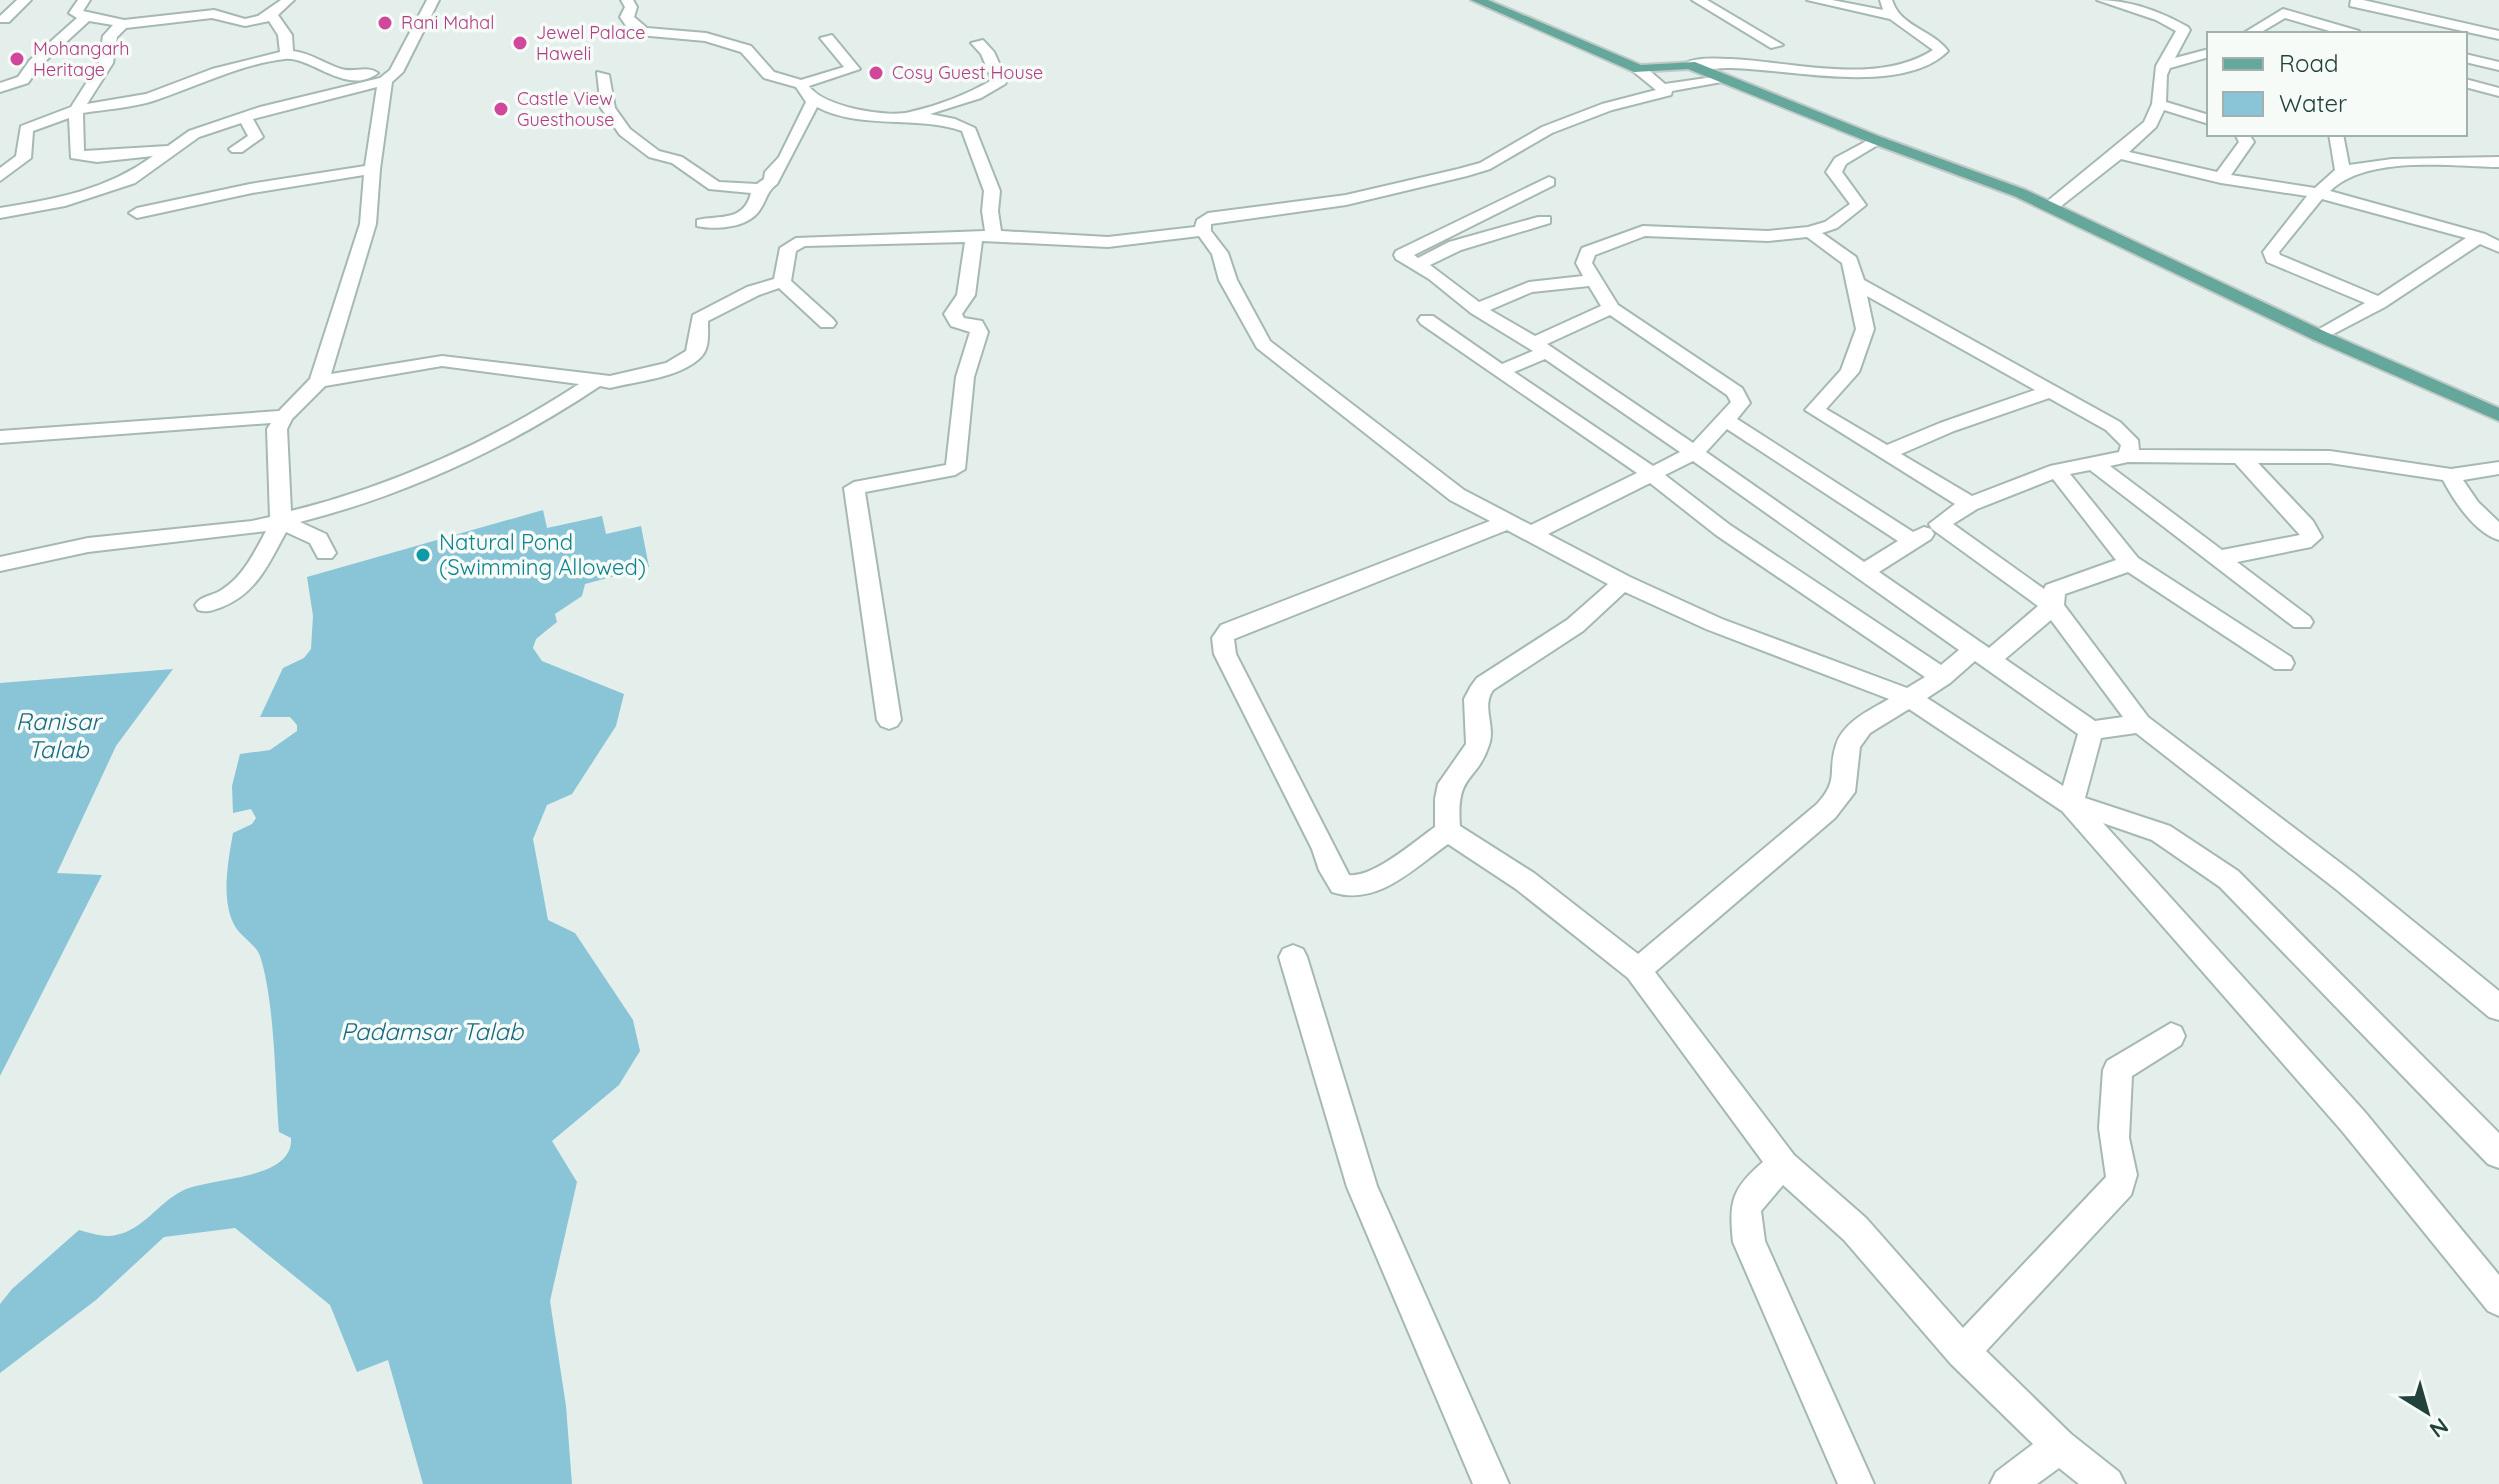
<svg xmlns="http://www.w3.org/2000/svg" width="2499" height="1484" font-family="Quicksand,sans-serif">
<style>
.water{fill:#89c5d7}
.lines{fill:none;stroke-linecap:round;stroke-linejoin:round}
.minor-casing{stroke:#a6b8b3;stroke-width:4}
.major-casing{stroke:#c1cac8;stroke-width:4}
.minor{fill:#fff;fill-rule:evenodd}
.major{fill:#66a79b;fill-rule:evenodd}
.hotel-dot{fill:#d1479c;stroke:#f6fbf8;stroke-width:3}
.culture-dot{fill:#0f9aa8;stroke:#f6fbf8;stroke-width:3}
.labels{text-anchor:middle;stroke-width:7;stroke-linejoin:round;paint-order:stroke}
.far-hotel-label{font-size:18px;fill:#b23c85;stroke:#f6fbf8;text-anchor:start}
.culture-label{font-size:22px;fill:#0d838f;stroke:#f6fbf8;text-anchor:start}
.water-label{font-size:24px;font-style:italic;fill:#176a83;stroke:#f6fbf8}
</style>
<rect width="100%" height="100%" fill="#e4efeb"/>
<path class="water" d="M 543,510 L 547,528 L 602,516 L 606,534 L 641,526 L 649,567 L 585,584 L 582,596 L 555,614 L 557,622 L 536,639 L 533,648 L 542,661 L 624,694 L 616,726 L 572,794 L 547,805 L 533,839 L 548,920 L 575,933 L 633,1020 L 640,1051 L 619,1085 L 552,1141 L 577,1182 L 550,1301 L 566,1406 L 572,1484 L 423,1484 L 388,1360 L 357,1372 L 330,1305 L 235,1228 L 164,1237 L 96,1300 L 0,1373 L 0,1304 L 12,1289 L 79,1230 C 91,1233 104,1238 116,1235 C 143,1230 158,1203 182,1191 C 209,1177 294,1181 291,1138 L 279,1132 C 275,1083 275,1002 260,956 C 256,945 243,938 236,928 C 220,903 228,861 233,833 L 252,824 L 256,818 L 251,809 L 233,813 L 232,786 L 240,754 L 270,750 L 297,731 L 297,725 L 290,717 L 260,717 L 283,668 L 304,658 L 311,649 L 313,616 L 307,577 Z
M 173,669 L 116,746 L 57,873 L 102,875 L 0,1076 L 0,683 Z"/>
<g class="lines">
<defs>
<path id="minor" d="M 17,0 L 31,0 L 9,22 L 0,22 L 0,16 Z
M 78,0 L 90,0 L 83,11 L 124,20 L 214,10 L 245,19 L 258,16 L 281,0 L 294,0 L 278,15 L 292,35 L 293,51 C 311,53 325,64 341,69 C 354,73 367,65 378,73 C 347,97 311,56 285,59 C 241,64 198,86 156,100 C 133,108 107,109 83,113 L 84,151 L 168,146 L 189,131 L 260,107 L 380,78 L 390,70 L 427,0 L 439,0 L 403,72 L 392,82 L 380,169 L 376,224 L 331,374 L 442,356 L 610,376 L 666,363 L 686,351 L 693,315 L 747,287 L 774,279 L 780,248 L 796,238 L 985,231 L 982,211 L 984,191 L 962,131 C 916,115 861,130 817,107 L 777,184 C 766,192 767,200 759,211 C 747,228 716,230 697,226 L 697,220 C 720,215 744,222 751,193 L 709,189 L 672,163 L 649,157 L 620,135 L 601,108 L 597,72 L 609,75 L 615,108 L 630,129 L 659,151 L 682,157 L 719,182 L 757,184 L 764,179 L 765,172 L 779,157 L 806,102 L 796,87 L 764,78 L 741,52 L 705,41 L 639,35 L 629,30 L 620,17 L 625,7 L 621,0 L 633,0 L 637,7 L 634,17 L 647,28 L 706,33 L 751,46 L 774,72 L 801,80 L 844,67 L 820,38 L 832,35 L 860,69 L 809,86 C 823,107 888,118 910,112 C 937,106 968,94 992,80 L 981,54 L 971,43 L 983,40 L 994,52 L 1007,81 L 1005,84 L 981,98 L 930,114 L 955,119 L 975,128 L 1000,191 L 998,211 L 1001,231 L 1108,237 L 1195,227 L 1197,220 L 1208,213 L 1346,195 L 1458,169 L 1480,163 L 1542,127 L 1602,104 L 1656,90 L 1634,72 L 1634,66 L 1644,66 L 1665,84 L 1727,75 L 1727,81 L 1672,91 L 1671,95 L 1612,110 L 1552,133 L 1490,169 L 1467,176 L 1346,205 L 1211,224 L 1211,231 L 1228,253 L 1237,280 L 1270,341 L 1464,490 L 1531,525 L 1637,473 L 1421,324 L 1418,320 L 1421,316 L 1433,316 L 1502,364 L 1533,351 L 1471,313 L 1429,279 L 1396,259 L 1394,255 L 1396,251 L 1549,177 L 1554,179 L 1554,185 L 1414,255 L 1418,258 L 1449,242 L 1538,217 L 1550,217 L 1550,223 L 1461,250 L 1430,265 L 1479,302 L 1529,282 L 1583,276 L 1576,263 L 1582,248 L 1643,226 L 1768,231 L 1808,227 L 1825,222 L 1850,204 L 1826,172 L 1835,158 L 1876,136 L 1883,140 L 1881,143 L 1846,164 L 1842,172 L 1866,205 L 1837,228 L 1822,233 L 1856,257 L 1864,280 L 2120,422 L 2138,440 L 2139,450 L 2330,451 L 2451,469 L 2499,462 L 2499,474 L 2463,480 L 2478,502 L 2499,522 L 2499,540 C 2475,533 2454,501 2443,480 L 2330,463 L 2258,463 L 2313,521 L 2322,537 L 2311,547 L 2237,562 L 2310,617 L 2313,622 L 2310,627 L 2294,627 L 2090,470 L 2070,474 L 2138,558 L 2291,657 L 2294,663 L 2291,669 L 2275,669 L 2128,572 L 2065,594 L 2064,605 L 2148,717 L 2355,874 L 2499,991 L 2499,1020 L 2489,1017 L 2337,890 L 2136,733 L 2101,738 L 2085,798 L 2170,826 L 2238,871 L 2499,1133 L 2499,1168 L 2488,1164 L 2220,887 L 2152,840 L 2103,823 L 2364,1111 L 2499,1275 L 2499,1316 L 2488,1311 L 2342,1131 L 2062,811 L 1909,709 L 1870,733 L 1860,747 L 1855,792 L 1835,818 L 1655,972 L 1794,1155 L 1866,1218 L 1963,1328 L 2106,1177 L 2099,1128 L 2103,1070 L 2107,1061 L 2171,1023 L 2181,1027 L 2185,1036 L 2181,1045 L 2132,1076 L 2129,1138 L 2137,1175 L 2131,1195 L 1986,1351 L 2071,1434 L 2119,1472 L 2125,1484 L 2079,1484 L 2059,1468 L 2037,1484 L 1990,1484 L 1996,1472 L 2033,1444 L 1951,1364 L 1844,1240 L 1783,1185 L 1761,1211 L 1765,1241 L 1874,1484 L 1838,1484 L 1733,1242 C 1729,1203 1731,1189 1763,1162 L 1628,978 L 1516,889 L 1448,844 C 1413,869 1377,907 1332,892 L 1319,870 L 1312,849 L 1214,654 L 1212,638 L 1221,625 L 1490,521 L 1450,500 L 1257,348 L 1219,280 L 1212,254 L 1199,236 L 1108,247 L 982,241 L 975,295 L 962,314 L 964,318 L 982,321 L 988,332 L 974,377 L 965,469 L 955,475 L 865,492 L 901,720 L 897,726 L 889,729 L 881,726 L 877,720 L 844,488 L 854,482 L 946,465 L 956,377 L 970,332 L 951,326 L 944,314 L 957,295 L 965,242 L 805,246 L 796,251 L 791,281 L 833,319 L 836,323 L 833,327 L 821,327 L 779,288 L 759,295 L 708,321 C 708,333 710,349 700,358 C 679,378 637,381 610,388 L 600,386 C 509,447 406,495 300,522 L 326,534 L 336,553 L 332,558 L 318,558 L 310,543 L 286,532 C 269,563 257,593 222,607 C 213,610 208,613 198,610 L 195,605 C 201,595 214,596 223,589 C 244,575 254,553 266,531 L 88,552 L 0,571 L 0,557 L 88,538 L 252,521 L 270,517 L 267,429 L 271,423 L 0,443 L 0,431 L 279,411 L 310,379 L 360,224 L 364,175 L 252,193 L 137,218 L 129,213 L 137,208 L 250,184 L 365,166 L 377,87 L 253,119 L 263,137 L 242,152 L 232,152 L 229,149 L 248,136 L 241,123 L 199,137 L 135,183 L 65,206 L 0,218 L 0,208 C 57,199 106,190 153,156 L 97,162 L 71,158 L 69,118 L 33,131 L 31,158 L 0,181 L 0,168 L 16,156 L 21,126 L 71,107 L 99,63 L 103,36 L 113,25 L 89,21 L 40,66 L 28,83 L 0,92 L 0,83 L 18,77 L 30,60 L 77,18 L 69,13 ZM 212,18 L 245,26 L 269,21 L 278,35 L 280,52 L 212,69 L 146,94 L 87,104 L 113,63 L 117,37 L 126,28 ZM 1645,236 L 1768,241 L 1807,237 L 1842,263 L 1856,329 L 1841,370 L 1805,410 L 1955,504 L 1929,524 L 1932,529 L 2038,606 L 1989,648 L 1879,572 L 1931,539 L 1934,534 L 1931,529 L 1924,527 L 1913,532 L 1737,419 L 1750,403 L 1742,388 L 1618,305 L 1592,263 L 1595,255 ZM 1589,286 L 1601,306 L 1535,336 L 1490,310 L 1532,292 ZM 1867,296 L 2035,390 L 1940,423 L 1887,445 L 1826,409 L 1859,372 L 1874,329 ZM 1610,315 L 1727,395 L 1731,402 L 1693,443 L 1547,344 ZM 1545,359 L 1680,452 L 1653,466 L 1514,372 ZM 442,366 L 579,384 C 492,441 392,486 291,511 L 287,429 L 292,419 L 325,386 ZM 2049,398 L 2106,430 L 2121,445 L 2119,452 L 2050,466 L 1972,496 L 1901,454 L 1954,431 ZM 1727,429 L 1898,541 L 1864,562 L 1706,452 ZM 1693,461 L 1959,650 L 1941,665 L 1730,525 L 1665,475 ZM 2128,462 L 2235,463 L 2300,535 L 2222,550 L 2110,466 ZM 2053,479 L 2116,560 L 2046,585 L 2044,589 L 1953,524 L 1977,509 ZM 1650,483 L 1716,535 L 1925,677 L 1907,688 L 1722,619 L 1630,577 L 1548,534 ZM 1507,530 L 1608,584 L 1567,620 L 1477,678 L 1471,686 L 1464,699 L 1466,744 L 1438,784 L 1435,799 L 1435,827 C 1415,841 1373,878 1349,875 L 1236,654 L 1234,639 ZM 1625,592 L 1706,629 L 1889,699 C 1870,710 1843,722 1836,745 C 1827,772 1840,779 1817,804 L 1638,954 L 1534,873 L 1460,826 C 1456,772 1476,784 1489,745 C 1496,726 1481,707 1493,690 L 1583,631 ZM 2051,620 L 2123,717 L 2095,721 L 2005,659 ZM 1975,661 L 2078,734 L 2063,786 L 1927,698 L 1950,683 Z
M 1692,0 L 1707,0 L 1783,45 L 1771,48 Z
M 1807,0 L 1832,0 L 1883,10 L 1880,0 L 1892,0 C 1900,27 1933,30 1948,51 C 1933,66 1912,72 1892,75 C 1839,82 1784,70 1731,68 C 1717,67 1694,73 1683,65 C 1694,56 1717,59 1731,59 C 1795,62 1877,86 1933,50 L 1890,19 Z
M 2097,0 C 2129,0 2160,11 2188,27 L 2190,30 L 2175,58 L 2209,49 L 2209,57 L 2170,68 L 2167,75 L 2166,102 L 2209,115 L 2209,124 L 2164,110 L 2156,127 L 2129,152 L 2217,172 L 2239,142 L 2235,134 L 2249,134 L 2254,142 L 2231,175 L 2315,188 L 2335,170 L 2329,134 L 2343,134 L 2349,165 L 2392,159 L 2499,157 L 2499,167 C 2449,166 2367,155 2330,191 L 2485,234 L 2499,241 L 2499,252 L 2480,244 L 2385,307 L 2320,341 L 2314,340 L 2311,336 L 2314,332 L 2365,303 L 2267,262 L 2263,252 L 2307,196 L 2221,183 L 2121,159 L 2056,210 L 2044,210 L 2044,204 L 2144,122 L 2152,104 L 2156,66 L 2176,31 L 2156,20 ZM 2322,199 L 2466,238 L 2378,296 L 2280,255 L 2279,252 Z
M 2351,0 L 2363,0 L 2499,31 L 2499,39 L 2350,6 Z
M 2283,9 L 2359,31 L 2361,34 L 2340,34 L 2285,18 L 2258,34 L 2242,34 Z
M 2465,54 L 2499,62 L 2499,70 L 2465,62 Z
M 2465,79 L 2499,88 L 2499,96 L 2465,87 Z
M 1293,945 L 1303,949 L 1307,957 L 1377,1186 L 1509,1484 L 1473,1484 L 1347,1187 L 1279,957 L 1283,949 Z"/>
<path id="major" d="M 1471,0 L 1488,0 L 1641,65 L 1695,62 L 1881,137 L 2026,190 L 2326,332 L 2499,408 L 2499,421 L 2314,340 L 2014,196 L 1871,143 L 1688,69 L 1634,72 Z"/>
</defs>
<use href="#minor" class="minor-casing"/>
<use href="#major" class="major-casing"/>
<use href="#minor" class="minor"/>
<use href="#major" class="major"/>
</g>
<g class="hotel-dot">
<circle cx="385" cy="23" r="8"/>
<circle cx="520" cy="43" r="8"/>
<circle cx="17" cy="59" r="8"/>
<circle cx="876" cy="73" r="8"/>
<circle cx="501" cy="109" r="8"/>
</g>
<circle class="culture-dot" cx="423" cy="555" r="8"/>
<g class="labels">
<g class="far-hotel-label">
<text x="401" y="29">Rani Mahal</text>
<text x="536" y="39">Jewel Palace<tspan x="536" dy="21">Haweli</tspan></text>
<text x="33" y="55">Mohangarh<tspan x="33" dy="21">Heritage</tspan></text>
<text x="892" y="79">Cosy Guest House</text>
<text x="517" y="105">Castle View<tspan x="517" dy="21">Guesthouse</tspan></text>
</g>
<g class="culture-label">
<text x="439" y="550">Natural Pond<tspan x="439" dy="25">(Swimming Allowed)</tspan></text>
</g>
<g class="water-label">
<text x="58" y="730">Ranisar<tspan x="58" dy="28">Talab</tspan></text>
<text x="432" y="1040">Padamsar Talab</text>
</g>
</g>
<rect x="2207" y="32" width="260" height="104" fill="#f6fbf8" stroke="#a1b1ad" stroke-width="2"/>
<rect x="2223" y="58" width="40" height="12" fill="#66a79b" stroke="#a1b1ad" stroke-width="2"/>
<text x="2279" y="72" font-size="24" fill="#22423c">Road</text>
<rect x="2223" y="92" width="40" height="24" fill="#89c5d7" stroke="#a1b1ad" stroke-width="2"/>
<text x="2279" y="112" font-size="24" fill="#22423c">Water</text>
<g transform="translate(2427 1412) rotate(143)" stroke="#f6fbf8" stroke-width="6" paint-order="stroke">
<path d="M0-6L14 30L0 20L-14 30Z" fill="#22423c"/>
<text y="-12" font-size="22" font-weight="bold" text-anchor="middle" fill="#22423c">N</text>
</g>
</svg>
